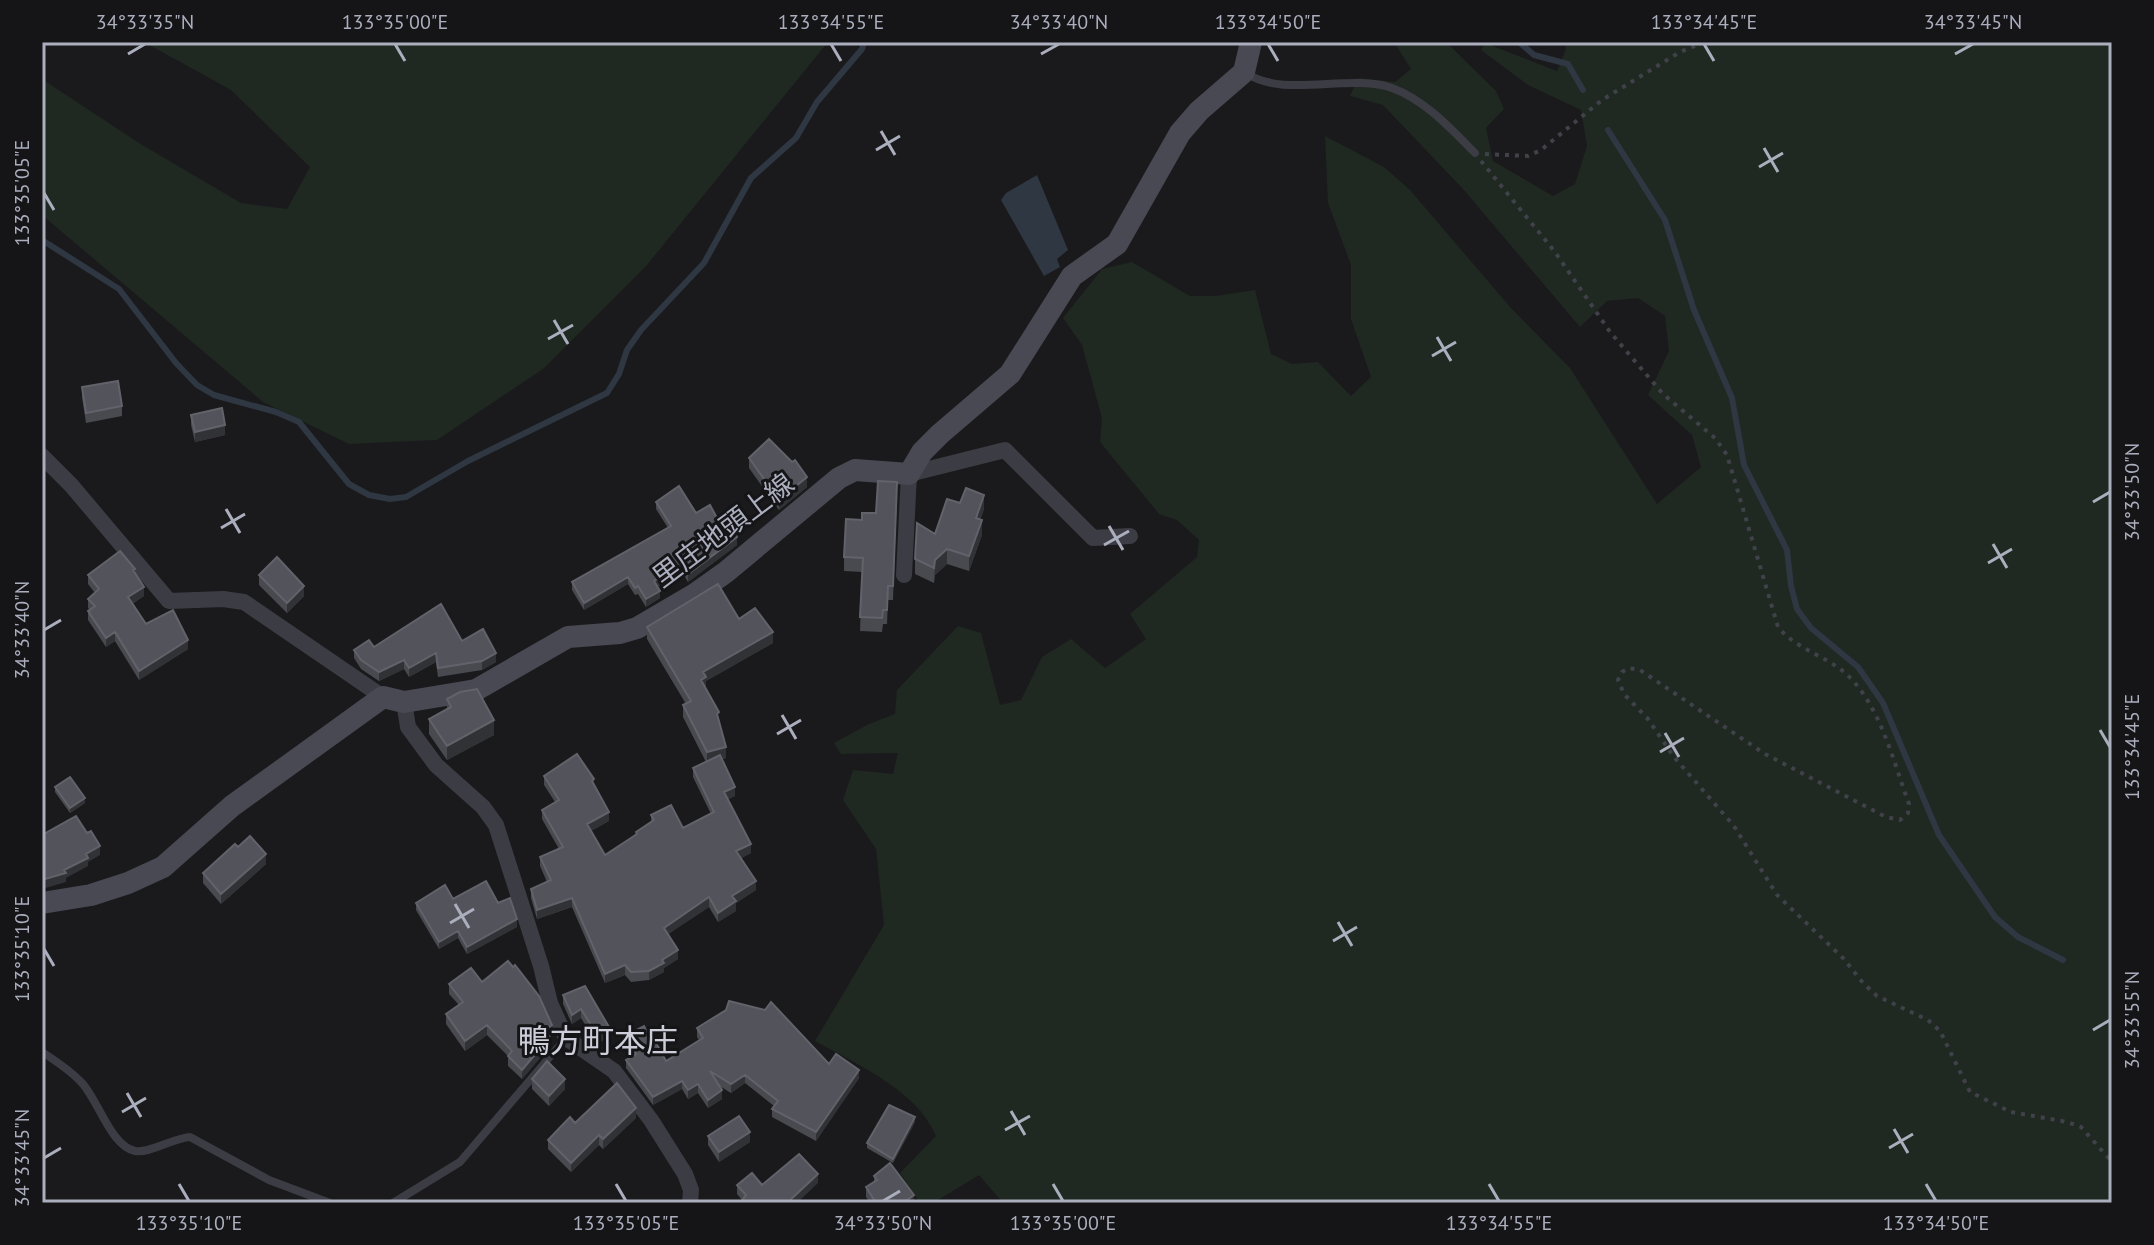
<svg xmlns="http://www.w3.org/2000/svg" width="2154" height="1245" font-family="'PT Sans','Noto Sans JP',sans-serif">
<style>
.green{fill:#1f2821}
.water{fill:#2e3742}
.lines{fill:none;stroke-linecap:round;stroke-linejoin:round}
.stream{stroke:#2e3742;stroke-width:6}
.path{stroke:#404149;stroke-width:4;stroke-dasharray:4 6;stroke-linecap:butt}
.service{stroke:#3c3c44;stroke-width:8}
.minor{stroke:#3c3c44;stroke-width:16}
.secondary{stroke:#484952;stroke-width:22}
.wall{fill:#484a4f}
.shaded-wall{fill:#313236}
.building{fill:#53545b;stroke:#61626a;stroke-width:2}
.ticks{fill:none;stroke:#abaebd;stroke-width:3}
.labels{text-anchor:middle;stroke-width:6;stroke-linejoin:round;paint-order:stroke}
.street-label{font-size:28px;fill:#abaebd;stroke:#151518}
.quarter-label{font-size:32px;fill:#cdced9;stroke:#151518}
.neatline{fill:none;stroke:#abaebd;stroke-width:3}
.ticks-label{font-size:20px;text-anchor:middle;fill:#abaebd}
</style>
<rect width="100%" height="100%" fill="#1a1a1d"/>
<path class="green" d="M 144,42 L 828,42 L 647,265 L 543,369 L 437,440 L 349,444 L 263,402 L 42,215 L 42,79 L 139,143 L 241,203 L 287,209 L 310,167 L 231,90 Z
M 1394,42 L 1446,42 L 1496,91 L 1504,109 L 1486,128 L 1493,161 L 1553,196 L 1575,184 L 1587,146 L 1581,110 L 1528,85 L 1481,50 L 1485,43 L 1557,71 L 1566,49 L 1565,42 L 2112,42 L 2112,1203 L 1003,1203 L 979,1175 L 938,1200 L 938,1203 L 920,1203 L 900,1173 L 936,1136 C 917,1090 856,1064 815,1041 L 884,925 L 876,849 L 843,800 L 853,770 L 893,774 L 898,753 L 841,754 L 834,743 L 869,724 L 895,714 L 897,690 L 958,626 L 981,633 L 1000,705 L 1021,700 L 1042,657 L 1071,639 L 1105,668 L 1146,639 L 1130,614 L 1197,557 L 1199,540 L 1177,520 L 1159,514 L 1100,442 L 1102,418 L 1082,345 L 1063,318 L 1102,269 L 1132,262 L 1190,296 L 1216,296 L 1255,290 L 1271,354 L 1292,364 L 1318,362 L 1351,396 L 1371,377 L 1351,319 L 1351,265 L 1328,203 L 1325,136 L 1384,167 L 1410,190 L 1511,308 L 1570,368 L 1657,504 L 1701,467 L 1692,435 L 1648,395 L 1669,351 L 1665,316 L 1638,298 L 1607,301 L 1580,327 L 1463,189 L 1383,105 L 1350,96 L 1358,78 L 1395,82 L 1411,69 Z"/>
<path class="water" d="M 1037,175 L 1068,250 L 1057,259 L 1060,267 L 1044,276 L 1001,200 L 1006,193 Z"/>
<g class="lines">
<path class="stream" d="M 1519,42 L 1534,55 L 1568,64 L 1583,90
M 1608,130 L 1665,220 L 1694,310 L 1732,398 L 1744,465 L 1787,550 L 1791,586 L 1797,609 L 1811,628 L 1858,667 L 1883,703 L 1939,835 L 1995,917 L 2018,937 L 2063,960
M 42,240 L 119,289 L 176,363 L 197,385 L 214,395 L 276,412 L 299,422 L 349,484 L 369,495 L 390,499 L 406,497 L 468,461 L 607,393 L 619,374 L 627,350 L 641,330 L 704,263 L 751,178 L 796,138 L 817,102 L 862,49 L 864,42"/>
<path class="path" d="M 1485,154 L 1528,156 L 1541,150 L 1602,100 L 1680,52 L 1705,42
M 1481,161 L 1555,252 L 1610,332 L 1663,394 L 1715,438 L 1727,455 L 1778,627 C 1795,648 1823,655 1844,672 C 1880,703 1893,761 1909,804 L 1908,813 L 1900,820 L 1886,817 L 1765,754 L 1640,670 L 1629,668 L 1622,672 L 1618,680 L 1624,694 L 1648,719 L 1674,757 L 1734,826 L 1777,895 L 1844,959 L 1863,983 L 1877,996 L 1928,1020 L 1940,1031 L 1970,1092 L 2011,1112 L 2067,1122 L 2081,1127 L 2112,1162"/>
<path class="service" d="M 1246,73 C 1284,99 1349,73 1392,88 C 1425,100 1451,129 1475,153
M 42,1052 C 56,1061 71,1071 82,1083 C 99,1102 111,1146 135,1151 C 149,1154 173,1138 190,1137 L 269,1180 L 330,1203
M 393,1203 L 460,1162 L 566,1038"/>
<path class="minor" d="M 42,456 L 71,485 L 169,601 L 223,599 L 244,602 L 383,697
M 904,575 L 909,474 L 1005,450 L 1093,538 L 1130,536
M 404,702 L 408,727 L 436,765 L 483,807 L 496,825 L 541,966 L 550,1003 L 566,1038 L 614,1071 L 651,1120 L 685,1174 L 691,1190 L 690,1203"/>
<path class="secondary" d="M 42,903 L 91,895 L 128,883 L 163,867 L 232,806 L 383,697 L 404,702 L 476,690 L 568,637 L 620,633 L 637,628 L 695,594 L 726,572 L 839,478 L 855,470 L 909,474 L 922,452 L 940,434 L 1010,374 L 1072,276 L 1117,244 L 1180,133 L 1199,111 L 1244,72 L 1251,42"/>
</g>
<path class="wall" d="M 82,387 L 122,406 L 122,416 L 86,423 L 82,397 Z
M 191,415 L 225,435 L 195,442 L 191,425 Z
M 749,458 L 807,487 L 779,510 L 749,468 Z
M 897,496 L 893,600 L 888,600 L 887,624 L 883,624 L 882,632 L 860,631 L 862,572 L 844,571 L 844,557 L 862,520 L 876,513 Z
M 656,502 L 717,518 L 737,545 L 688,582 L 682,572 L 657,587 L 660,598 L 646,607 L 638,594 L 635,595 L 628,584 L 584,610 L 572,590 L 572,582 L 668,528 L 656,509 Z
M 960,503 L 984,509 L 980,520 L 982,535 L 969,571 L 947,564 L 935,575 L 934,583 L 915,574 L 915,559 Z
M 135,573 L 144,596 L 132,604 L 146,624 L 188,649 L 139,680 L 115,641 L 106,647 L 88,620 L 88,611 L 90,610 L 88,608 L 88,599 L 95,593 L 88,584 L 88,575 Z
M 259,575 L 304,596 L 287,613 L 259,585 Z
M 739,619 L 773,643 L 706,681 L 705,689 L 719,720 L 726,758 L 722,759 L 735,796 L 728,799 L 751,853 L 741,858 L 756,890 L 736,903 L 736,911 L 718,922 L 709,907 L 668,934 L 678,959 L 664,968 L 664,972 L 649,980 L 631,982 L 625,975 L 605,983 L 572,907 L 537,919 L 531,898 L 531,889 L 547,882 L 540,866 L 540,857 L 559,849 L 542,819 L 542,810 L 555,802 L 544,785 L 544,776 L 594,785 L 609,821 L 591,831 L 605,855 L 636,835 L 636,832 L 651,822 L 651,815 L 683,828 L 711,814 L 693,777 L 693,768 L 706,762 L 683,717 L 683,705 L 686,704 L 647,639 L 647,627 Z
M 462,641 L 496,662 L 482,670 L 438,677 L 436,662 L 409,677 L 404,669 L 379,681 L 361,669 L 354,658 L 354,650 L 374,647 Z
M 447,699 L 494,735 L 447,760 L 429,734 L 429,719 L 447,710 Z
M 55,787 L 85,803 L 70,813 L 55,792 Z
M 238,847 L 266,864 L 221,904 L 203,883 L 203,873 Z
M 453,899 L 498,903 L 517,927 L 467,954 L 458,938 L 439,949 L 416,910 L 416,903 Z
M 482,982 L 552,1034 L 549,1036 L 550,1046 L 522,1079 L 508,1066 L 508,1056 L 487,1035 L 465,1051 L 446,1024 L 446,1014 L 459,1005 L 449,994 L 449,984 Z
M 585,986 L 609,1036 L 597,1044 L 581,1018 L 572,1024 L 563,1004 L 563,995 Z
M 697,1028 L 829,1064 L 859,1078 L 816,1141 L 772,1117 L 772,1109 L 774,1106 L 745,1083 L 731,1093 L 718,1085 L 722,1099 L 708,1108 L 698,1093 L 688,1099 L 682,1089 L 653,1105 L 626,1068 L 626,1060 L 633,1056 L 627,1043 L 627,1035 L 653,1045 L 666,1061 L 699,1040 L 697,1037 Z
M 532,1079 L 565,1089 L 549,1106 L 532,1089 Z
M 636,1118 L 603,1149 L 599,1145 L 571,1172 L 548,1149 L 548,1140 L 575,1123 Z
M 915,1122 L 893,1163 L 867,1148 L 867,1143 Z
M 708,1136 L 750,1142 L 719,1162 L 708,1145 Z
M 874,1176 L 914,1203 L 870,1203 L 866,1197 L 866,1187 L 874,1182 Z
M 818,1183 L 742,1200 L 737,1194 L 737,1185 Z"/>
<path class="shaded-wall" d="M 225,425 L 225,435 L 195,442 L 195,432 Z
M 807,477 L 807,487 L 779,510 L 779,500 Z
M 984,495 L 984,509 L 976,533 L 976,518 Z
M 982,520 L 982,535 L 969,571 L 969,556 Z
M 737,537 L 737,545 L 688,582 L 688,574 Z
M 947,549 L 947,564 L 935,575 L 934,583 L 935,560 Z
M 682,565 L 682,572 L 654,589 L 654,581 Z
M 628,577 L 628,584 L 584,610 L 584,603 Z
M 304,586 L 304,596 L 287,613 L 287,603 Z
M 144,587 L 144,596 L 128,606 L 128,597 Z
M 660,591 L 660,598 L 646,607 L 646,599 Z
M 115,632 L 115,641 L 106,647 L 106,638 Z
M 773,632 L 773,643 L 706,681 L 706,688 L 701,692 L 701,680 L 703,672 Z
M 188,640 L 188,649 L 139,680 L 139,671 Z
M 436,653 L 436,662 L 409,677 L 409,668 Z
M 496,653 L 496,662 L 482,670 L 482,661 Z
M 404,660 L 404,669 L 379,681 L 379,672 Z
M 494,720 L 494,735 L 447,760 L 447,746 Z
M 726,747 L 726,758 L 707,763 L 707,752 Z
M 735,787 L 735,796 L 724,801 L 724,792 Z
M 85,798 L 85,803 L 70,813 L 70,808 Z
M 609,812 L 609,821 L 587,833 L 587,824 Z
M 751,844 L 751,853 L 736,861 L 736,851 Z
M 100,846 L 100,855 L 88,862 L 88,866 L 66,878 L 66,882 L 42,889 L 42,880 L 64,870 L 86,854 Z
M 266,854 L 266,864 L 221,904 L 221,894 Z
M 756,881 L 756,890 L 736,903 L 736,911 L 718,922 L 718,913 L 732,896 Z
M 709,897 L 709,907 L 664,937 L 664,928 Z
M 572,898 L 572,907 L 537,919 L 537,910 Z
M 517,919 L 517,927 L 467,954 L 467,947 Z
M 458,931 L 458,938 L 439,949 L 439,942 Z
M 678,950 L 678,959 L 664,968 L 664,972 L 649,980 L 649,971 L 662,960 Z
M 625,965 L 625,975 L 605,983 L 605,974 Z
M 581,1009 L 581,1018 L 572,1024 L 572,1015 Z
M 487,1025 L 487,1035 L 465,1051 L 465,1041 Z
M 552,1025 L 552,1034 L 544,1039 L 544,1030 Z
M 609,1027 L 609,1036 L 597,1044 L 597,1035 Z
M 550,1037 L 550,1046 L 522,1079 L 522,1070 Z
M 859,1070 L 859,1078 L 816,1141 L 816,1132 Z
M 745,1075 L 745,1083 L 731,1093 L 731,1084 Z
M 565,1079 L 565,1089 L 549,1106 L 549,1096 Z
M 682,1081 L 682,1089 L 653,1105 L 653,1097 Z
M 698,1084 L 698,1093 L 688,1099 L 688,1090 Z
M 722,1090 L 722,1099 L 708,1108 L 708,1100 Z
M 636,1108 L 636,1118 L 603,1149 L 603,1139 Z
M 915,1117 L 915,1122 L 893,1163 L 893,1159 Z
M 750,1132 L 750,1142 L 719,1162 L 719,1152 Z
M 599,1135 L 599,1145 L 571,1172 L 571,1163 Z
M 818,1174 L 818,1183 L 797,1203 L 787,1203 Z
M 914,1195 L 914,1203 L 903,1203 Z"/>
<path class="building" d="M 118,381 L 122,406 L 86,413 L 82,387 Z
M 222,408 L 225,425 L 195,432 L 191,415 Z
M 769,439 L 792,462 L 795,460 L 807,477 L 779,500 L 749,458 Z
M 878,481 L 897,482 L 893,586 L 888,586 L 887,610 L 883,610 L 882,618 L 860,617 L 863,558 L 844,557 L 846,519 L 862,520 L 862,513 L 876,513 Z
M 679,486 L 696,513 L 710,505 L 717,518 L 723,514 L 737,537 L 688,574 L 682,565 L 654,581 L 660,591 L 646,599 L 638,586 L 635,588 L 628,577 L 584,603 L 572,582 L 671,526 L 656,502 Z
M 966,488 L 984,495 L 976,518 L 982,520 L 969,556 L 947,549 L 935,560 L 934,568 L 915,559 L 917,523 L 935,534 L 947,499 L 960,503 Z
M 120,551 L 135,569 L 133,570 L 144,587 L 128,597 L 146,624 L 173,610 L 188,640 L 139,671 L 115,632 L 106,638 L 88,611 L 95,606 L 88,599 L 99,589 L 88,575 Z
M 277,557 L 304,586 L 287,603 L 259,575 Z
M 718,584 L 739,619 L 755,608 L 773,632 L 703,672 L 706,677 L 701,680 L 719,712 L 717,714 L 726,747 L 707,752 L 683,705 L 691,701 L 647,627 Z
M 441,604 L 462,641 L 483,629 L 496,653 L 482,661 L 438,668 L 436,653 L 409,668 L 404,660 L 379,672 L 361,660 L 354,650 L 369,640 L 374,647 Z
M 477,689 L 494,720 L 447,746 L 429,719 L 451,707 L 447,699 L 460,692 Z
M 577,754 L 594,779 L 592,781 L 609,812 L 587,824 L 605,855 L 637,834 L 636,832 L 654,820 L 651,815 L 671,805 L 683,828 L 714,812 L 693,768 L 720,755 L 735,787 L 724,792 L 751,844 L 736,851 L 756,881 L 732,896 L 736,901 L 718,913 L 709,897 L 664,928 L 678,950 L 662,960 L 664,963 L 649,971 L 631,972 L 625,965 L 605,974 L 572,898 L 537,910 L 531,889 L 551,880 L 540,857 L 563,847 L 542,810 L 559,800 L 544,776 Z
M 70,777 L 85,798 L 70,808 L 55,787 Z
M 76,816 L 87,833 L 91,831 L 100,846 L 86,854 L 88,858 L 64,870 L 66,873 L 42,880 L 42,835 Z
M 250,836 L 266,854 L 221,894 L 203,873 L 235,844 L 238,847 Z
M 486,881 L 498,903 L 510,898 L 517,919 L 467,947 L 458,931 L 439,942 L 416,903 L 445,885 L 453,899 Z
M 508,961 L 513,967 L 515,965 L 539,996 L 552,1025 L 544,1030 L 550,1037 L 522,1070 L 508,1056 L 512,1051 L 487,1025 L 465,1041 L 446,1014 L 463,1002 L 449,984 L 471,968 L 482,982 Z
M 585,986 L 609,1027 L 597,1035 L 581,1009 L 572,1015 L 563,995 Z
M 729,1001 L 765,1010 L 771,1002 L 829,1064 L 836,1054 L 859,1070 L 816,1132 L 772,1109 L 778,1101 L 745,1075 L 731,1084 L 710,1071 L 722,1090 L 708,1100 L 698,1084 L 688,1090 L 682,1081 L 653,1097 L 626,1060 L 636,1054 L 627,1035 L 644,1026 L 653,1045 L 656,1043 L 666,1061 L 703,1038 L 697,1028 L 726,1010 Z
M 547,1061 L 565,1079 L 549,1096 L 532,1079 Z
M 617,1083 L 636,1108 L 603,1139 L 599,1135 L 571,1163 L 548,1140 L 570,1117 L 575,1123 Z
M 889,1105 L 915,1117 L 893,1159 L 867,1143 Z
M 739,1116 L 750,1132 L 719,1152 L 708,1136 Z
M 799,1154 L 818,1174 L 787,1203 L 740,1203 L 746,1195 L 737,1185 L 752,1173 L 762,1185 Z
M 890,1163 L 914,1195 L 903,1203 L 876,1203 L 866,1187 L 877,1180 L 874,1176 Z"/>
<path class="ticks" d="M 395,44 L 405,61M 831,44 L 841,61M 1268,44 L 1278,61M 1704,44 L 1714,61M 128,54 L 145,44M 1041,54 L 1059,44M 1955,54 L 1973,44M 881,131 L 895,155M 1764,148 L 1778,172M 876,150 L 900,136M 1759,167 L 1783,153M 44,193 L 54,210M 554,320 L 568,344M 1437,337 L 1451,361M 548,339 L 573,325M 1432,356 L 1456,342M 2093,502 L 2110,492M 226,509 L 240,533M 1109,526 L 1123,550M 221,528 L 245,514M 1993,544 L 2007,568M 1104,545 L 1129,531M 1988,563 L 2012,549M 44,630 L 61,620M 782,715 L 796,739M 2100,730 L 2110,747M 1665,733 L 1679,757M 777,734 L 801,720M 1660,752 L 1684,738M 455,904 L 469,928M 1338,922 L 1352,946M 450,923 L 474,909M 1333,941 L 1357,927M 44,949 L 54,966M 2093,1030 L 2110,1020M 127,1093 L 141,1117M 1011,1111 L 1025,1135M 122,1112 L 146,1098M 1894,1129 L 1908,1153M 1005,1130 L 1030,1116M 1889,1148 L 1913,1134M 44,1158 L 61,1148M 179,1184 L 189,1201M 616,1184 L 626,1201M 1053,1184 L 1063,1201M 1489,1184 L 1499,1201M 1926,1184 L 1936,1201M 883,1201 L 900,1191"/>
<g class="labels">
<g class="street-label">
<text transform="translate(723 530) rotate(-37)" y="10">里庄地頭上線</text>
</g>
<g class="quarter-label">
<text x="598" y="1052">鴨方町本庄</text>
</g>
</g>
<rect width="2154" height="1245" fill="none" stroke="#151518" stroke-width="88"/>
<rect x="44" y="44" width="2066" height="1157" class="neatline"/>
<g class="ticks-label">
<text x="145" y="29">34°33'35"N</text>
<text x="395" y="29">133°35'00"E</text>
<text x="831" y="29">133°34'55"E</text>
<text x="1059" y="29">34°33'40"N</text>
<text x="1268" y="29">133°34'50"E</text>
<text x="1704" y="29">133°34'45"E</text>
<text x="1973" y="29">34°33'45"N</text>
<text transform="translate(22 193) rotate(-90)" y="7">133°35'05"E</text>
<text transform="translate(2132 492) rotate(-90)" y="7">34°33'50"N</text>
<text transform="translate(22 630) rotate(-90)" y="7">34°33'40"N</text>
<text transform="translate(2132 747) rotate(-90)" y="7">133°34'45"E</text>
<text transform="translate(22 949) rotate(-90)" y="7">133°35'10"E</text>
<text transform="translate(2132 1020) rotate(-90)" y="7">34°33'55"N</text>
<text transform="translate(22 1158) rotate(-90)" y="7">34°33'45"N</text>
<text x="189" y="1230">133°35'10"E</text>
<text x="626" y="1230">133°35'05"E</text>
<text x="883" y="1230">34°33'50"N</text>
<text x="1063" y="1230">133°35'00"E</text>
<text x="1499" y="1230">133°34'55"E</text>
<text x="1936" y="1230">133°34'50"E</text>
</g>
</svg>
